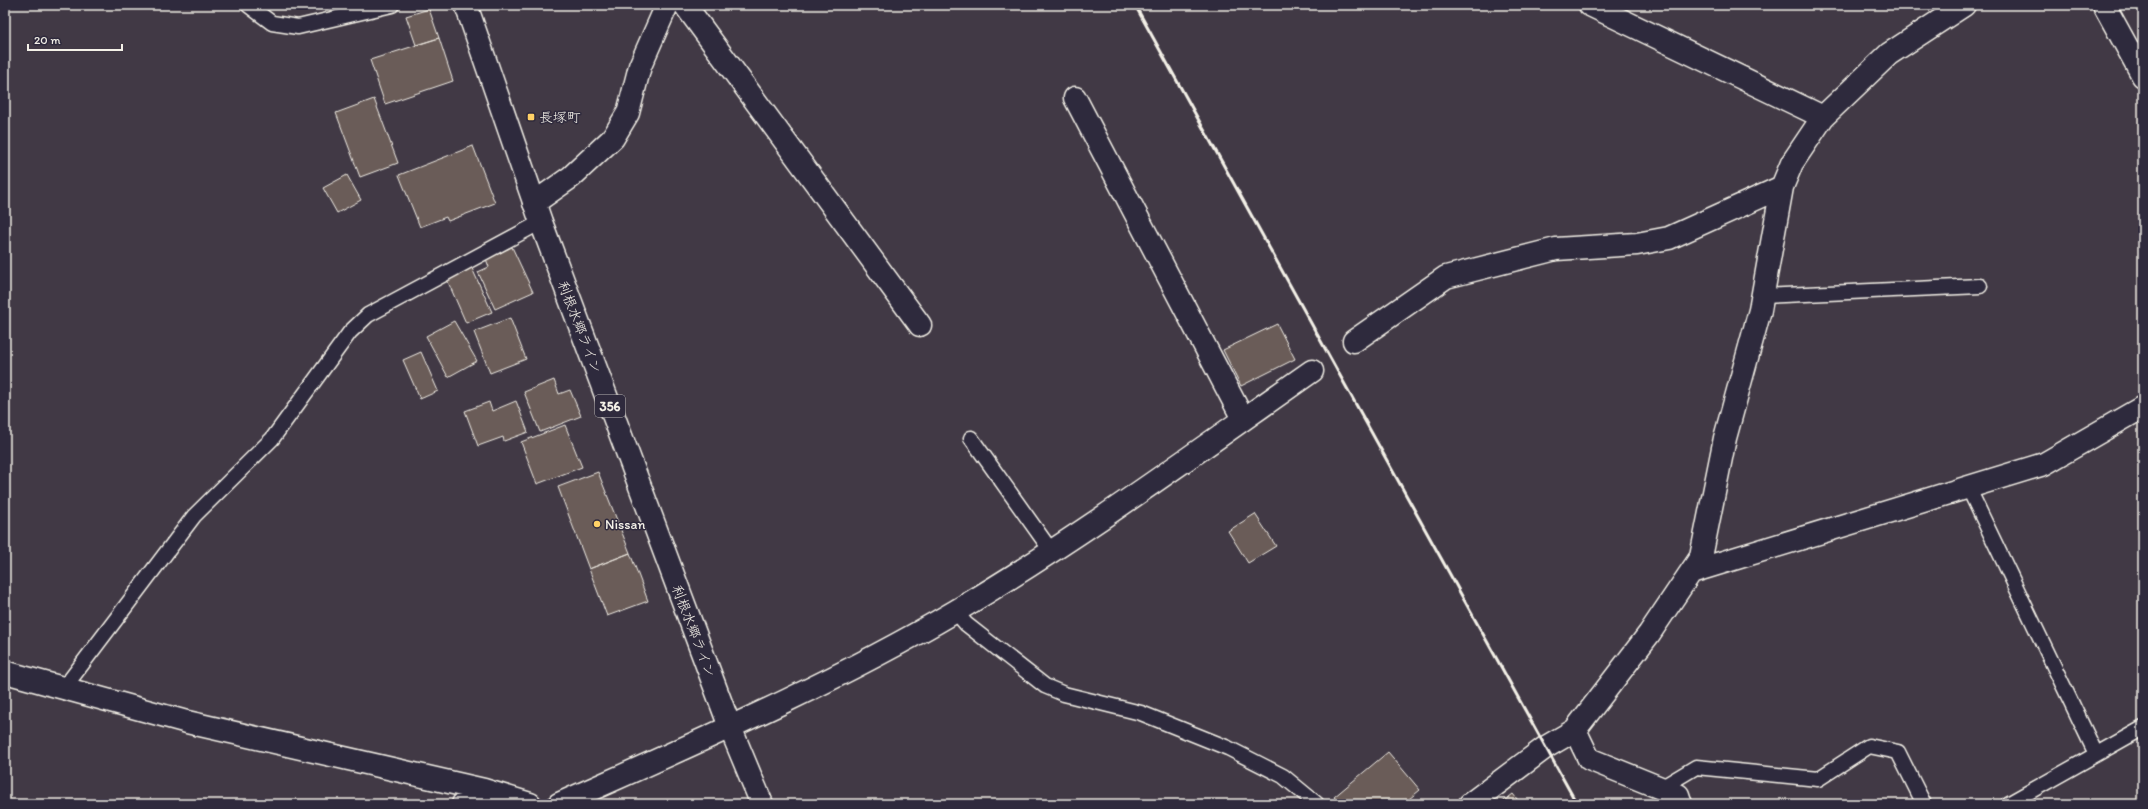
<svg xmlns="http://www.w3.org/2000/svg" width="2148" height="809" font-family="Itim,'Klee One',sans-serif">
<style>
.building{fill:#6a5b58;stroke:#f4f1e8}
.lines{fill:none;stroke-linecap:round;stroke-linejoin:round}
.service-casing{stroke:#f4f1e8;stroke-width:17}
.minor-casing{stroke:#f4f1e8;stroke-width:25}
.tertiary-casing{stroke:#f4f1e8;stroke-width:25}
.trunk-casing{stroke:#f4f1e8;stroke-width:25}
.service{stroke:#2f2a3d;stroke-width:14}
.minor{stroke:#2f2a3d;stroke-width:22}
.tertiary{stroke:#2f2a3d;stroke-width:22}
.trunk{stroke:#2f2a3d;stroke-width:22}
.rail{stroke:#f4f1e8;stroke-width:3}
.poi-dot{fill:#ffd166;stroke:#2f2a3d;stroke-width:1.5}
.labels{text-anchor:middle;stroke-width:3;stroke-linejoin:round;paint-order:stroke}
.shield{fill:#2f2a3d;stroke:#b9b5b5;stroke-width:1}
.shield-label{font-size:13px;font-weight:bold;fill:#f4f1e8}
.poi-label{font-size:14px;fill:#f4f1e8;stroke:#2f2a3d;text-anchor:start}
.street-label{font-size:14px;fill:#f4f1e8;stroke:#2f2a3d}
</style>
<rect width="100%" height="100%" fill="#413945"/>
<filter id="ink" filterUnits="userSpaceOnUse"><feTurbulence type="fractalNoise" baseFrequency=".025" numOctaves="2"/><feDisplacementMap in="SourceGraphic" scale="8" xChannelSelector="R" yChannelSelector="G"/><feConvolveMatrix kernelMatrix="1 2 1 2 8 2 1 2 1" color-interpolation-filters="sRGB"/></filter>
<g filter="url(#ink)">
<path class="building" d="M 429,9 L 439,38 L 416,45 L 406,16 Z
M 439,38 L 453,81 L 385,104 L 370,60 Z
M 374,99 L 398,163 L 360,177 L 336,113 Z
M 473,146 L 495,203 L 448,221 L 446,217 L 420,227 L 399,175 Z
M 347,175 L 361,200 L 337,213 L 323,188 Z
M 512,247 L 533,292 L 495,309 L 478,272 L 489,267 L 486,259 Z
M 470,264 L 492,312 L 466,323 L 445,275 Z
M 510,318 L 526,359 L 490,373 L 474,332 Z
M 454,321 L 477,361 L 448,377 L 426,336 Z
M 1277,324 L 1295,359 L 1241,386 L 1223,350 Z
M 421,352 L 438,391 L 420,399 L 403,360 Z
M 554,380 L 559,394 L 570,390 L 581,416 L 540,432 L 524,392 Z
M 516,401 L 528,432 L 504,441 L 503,437 L 478,446 L 465,411 L 489,402 L 492,411 Z
M 565,425 L 582,467 L 537,484 L 521,442 Z
M 598,472 L 630,553 L 589,569 L 558,487 Z
M 1255,514 L 1276,546 L 1248,563 L 1228,531 Z
M 630,553 L 648,601 L 607,616 L 589,569 Z
M 1388,752 L 1420,790 L 1403,804 L 1340,804 L 1334,797 Z
M 1513,794 L 1521,804 L 1500,804 Z"/>
<g class="lines">
<defs>
<path id="service" d="M 248,5 L 272,23 L 298,27 L 392,5
M 1763,296 L 1980,286
M 971,438 L 1052,552
M 1968,487 L 2096,754
M 955,611 L 966,624 L 1045,686 L 1064,694 L 1141,713 L 1228,748 L 1283,776 L 1317,804
M 64,688 L 194,516 L 272,439 L 350,332 L 368,315 L 541,222
M 1661,788 L 1696,767 L 1818,779 L 1869,746 L 1898,752 L 1924,804
M 2008,804 L 2143,728"/>
<path id="minor" d="M 685,5 L 920,325
M 1590,5 L 1823,117
M 1075,98 L 1243,419
M 534,203 L 571,177 L 613,138 L 628,113 L 640,66 L 667,5
M 1354,341 L 1446,277 L 1556,249 L 1637,244 L 1669,238 L 1782,187
M 1691,572 L 2044,464 L 2143,407
M 5,672 L 187,722 L 484,790 L 530,804
M 1575,730 L 1589,759 L 1678,795 L 1681,804
M 463,804 L 484,790
M 559,804 C 693,744 829,686 956,611 C 1079,538 1195,453 1312,371
M 1470,804 L 1546,747 L 1575,730 L 1649,634 L 1701,557 L 1725,438 L 1760,310 L 1782,187 L 1792,163 L 1823,117 L 1889,54 L 1964,5"/>
<path id="tertiary" d="M 2104,5 L 2143,76"/>
<path id="trunk" d="M 466,5 L 541,222 L 730,727 L 762,804"/>
</defs>
<use href="#service" class="service-casing"/>
<use href="#minor" class="minor-casing"/>
<use href="#tertiary" class="tertiary-casing"/>
<use href="#trunk" class="trunk-casing"/>
<use href="#service" class="service"/>
<use href="#minor" class="minor"/>
<use href="#tertiary" class="tertiary"/>
<use href="#trunk" class="trunk"/>
<path class="rail" d="M 1135,5 L 1577,804"/>
</g>
</g>
<g class="poi-dot">
<rect x="527" y="113" width="8" height="8" rx="2"/>
<circle cx="597" cy="524" r="4"/>
</g>
<g class="labels">
<rect class="shield" x="595" y="395" width="30" height="22" rx="3"/>
<g class="shield-label">
<text x="610" y="411">356</text>
</g>
<g class="poi-label">
<text x="539" y="122">長塚町</text>
<text x="605" y="529">Nissan</text>
</g>
<g class="street-label">
<text transform="translate(580 327) rotate(69)" y="5">利根水郷ライン</text>
<text transform="translate(694 631) rotate(69)" y="5">利根水郷ライン</text>
</g>
</g>
<rect width="2148" height="809" fill="none" stroke="#2f2a3d" stroke-width="20"/>
<rect x="10" y="10" width="2128" height="789" fill="none" stroke="#f4f1e8" stroke-width="1.5" filter="url(#ink)"/>
<path d="M28 44v6h94v-6" fill="none" stroke="#f4f1e8" stroke-width="2"/>
<text x="34" y="44" font-size="12" fill="#f4f1e8" stroke="#2f2a3d" stroke-width="3" paint-order="stroke">20 m</text>
</svg>
